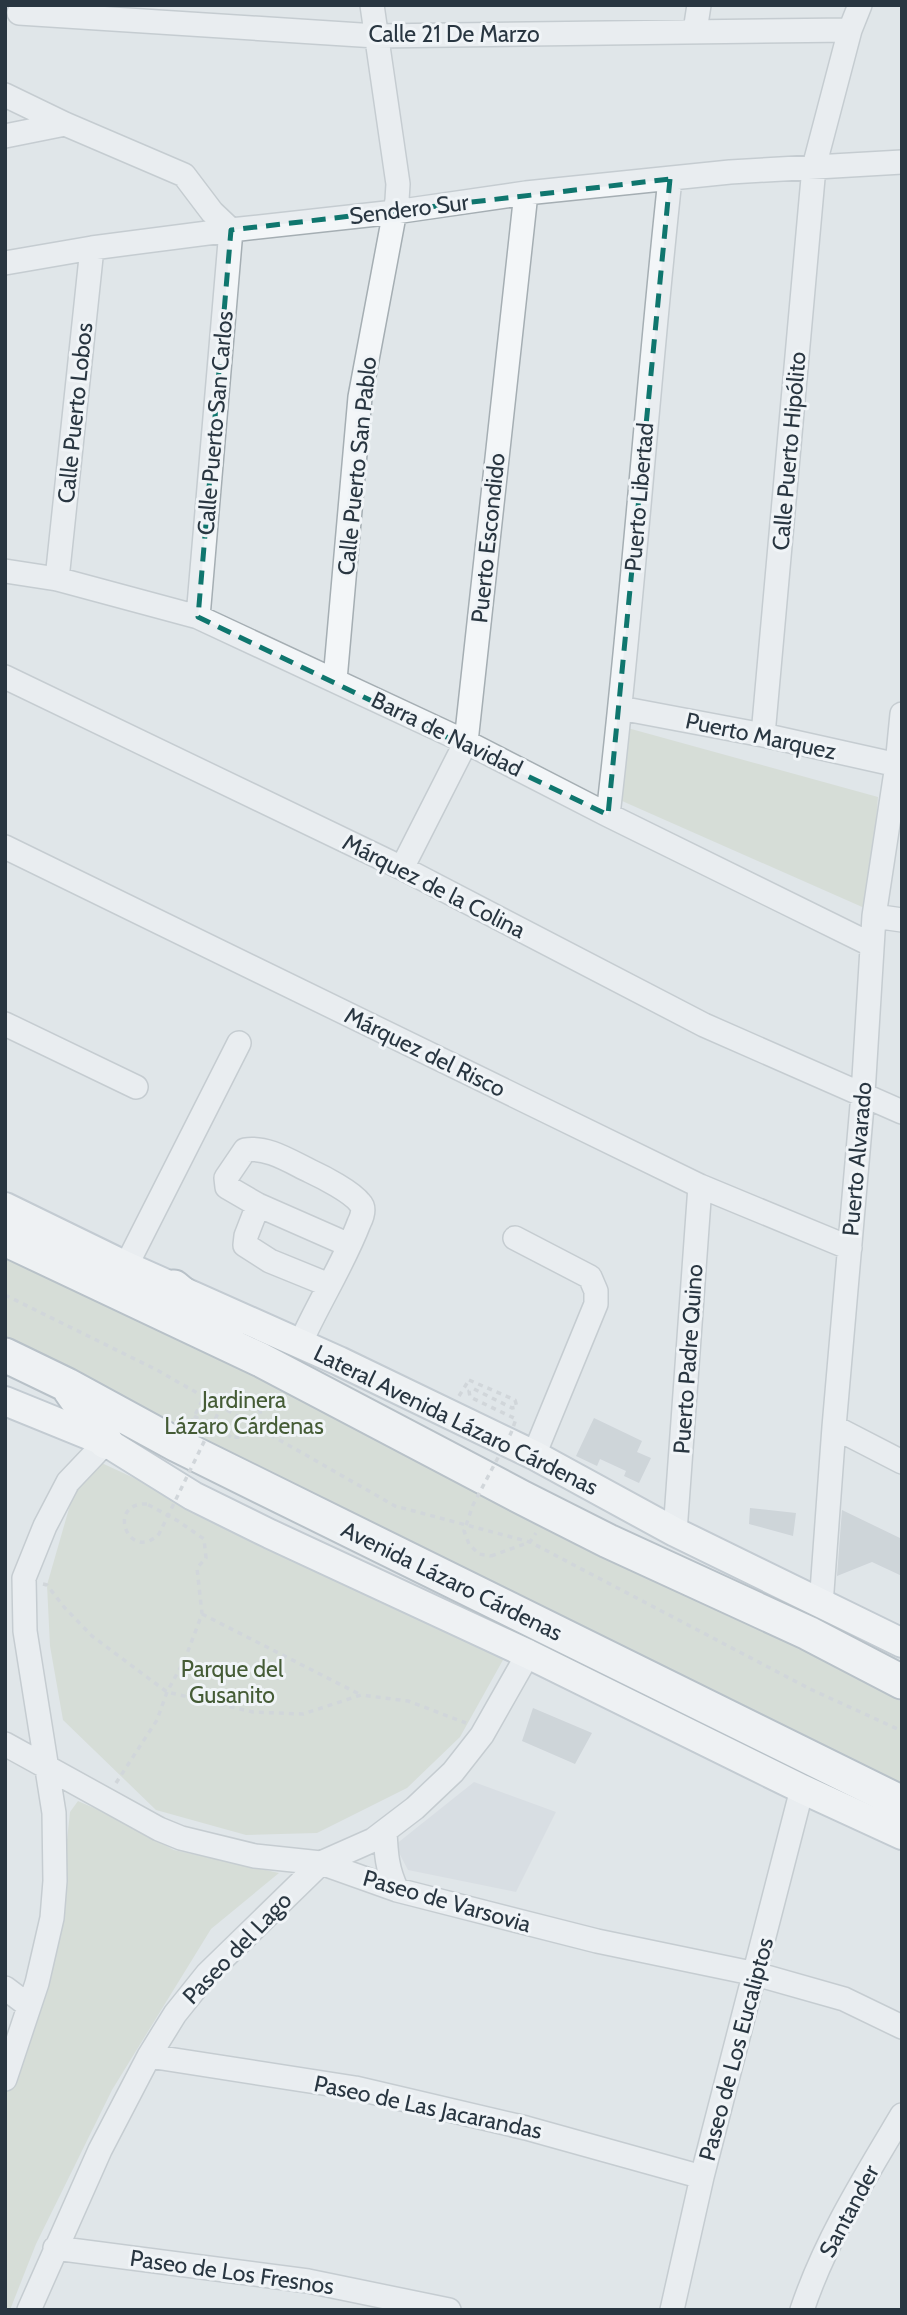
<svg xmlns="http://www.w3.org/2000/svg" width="907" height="2315" font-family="Cabin,sans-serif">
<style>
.built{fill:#cfd5db}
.green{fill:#cad3c2}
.building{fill:#b8c0c6}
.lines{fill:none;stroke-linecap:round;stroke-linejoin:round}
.minor-casing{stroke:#a5aeb3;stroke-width:26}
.major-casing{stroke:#a0acb5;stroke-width:32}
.highway-casing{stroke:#8896a0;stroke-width:37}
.path{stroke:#bec4c8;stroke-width:3.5;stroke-dasharray:5 5;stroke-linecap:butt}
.minor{stroke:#f3f6f8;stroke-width:23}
.major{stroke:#fff;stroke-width:28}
.highway{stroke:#fff;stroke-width:33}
.path-bridge{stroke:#bec4c8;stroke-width:3.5;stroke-dasharray:5 5;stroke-linecap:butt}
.marked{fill:none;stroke:#0f766e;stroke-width:5;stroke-dasharray:14 9;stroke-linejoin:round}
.labels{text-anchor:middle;stroke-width:6;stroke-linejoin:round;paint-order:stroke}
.street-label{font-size:23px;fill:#293641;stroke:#f0f4f7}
.park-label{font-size:23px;fill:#455c36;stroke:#f0f4f7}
</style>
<rect width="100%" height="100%" fill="#e0e6e9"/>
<path class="built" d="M 474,1782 L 556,1812 L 516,1892 L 408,1870 L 395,1845 Z"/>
<path class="green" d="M 624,727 L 878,797 L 869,910 L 613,797 Z
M 5,1242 L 659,1571 L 902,1702 L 902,1799 L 5,1347 Z
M 93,1459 L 508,1651 L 460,1737 L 407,1788 L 317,1833 L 246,1835 L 156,1810 L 63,1720 L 50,1646 L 47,1585 L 76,1484 Z
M 78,1801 L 101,1811 L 174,1850 L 279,1873 L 211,1929 L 112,2090 L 36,2244 L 10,2310 L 5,2310 L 5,2093 L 29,2041 L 59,1914 L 70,1812 Z"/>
<path class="building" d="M 594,1418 L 642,1441 L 637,1452 L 651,1458 L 639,1483 L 624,1476 L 626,1471 L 600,1459 L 597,1466 L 576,1456 Z
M 750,1508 L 796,1513 L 793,1536 L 749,1524 Z
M 842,1510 L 902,1539 L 902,1576 L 872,1562 L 837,1576 Z
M 533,1708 L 592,1733 L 575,1764 L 522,1741 Z"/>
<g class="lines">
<defs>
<path id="minor" d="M 19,13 L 376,36 L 850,30
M 695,31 L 699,5
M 5,95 L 65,124 L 184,175 L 212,212 L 231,230 L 198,617
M 5,136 L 65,124
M 5,263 L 92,248 L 231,230 L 395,212 L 526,193 L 730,172 L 902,162
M 5,571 L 57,579 L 198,617 L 466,742 L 608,815 L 872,945
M 57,579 L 92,248
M 5,677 L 402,868 L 704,1025 L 902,1112
M 335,680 L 360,397 L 397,200 L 398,184 L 372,5
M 620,708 L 763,735 L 902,766
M 763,735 L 814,167 L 850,30 L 860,5
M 608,815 C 633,603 647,391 670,179
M 5,847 L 700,1186 L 850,1248
M 402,868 L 466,742 L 526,193
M 874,916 L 902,920
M 5,1024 L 136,1087
M 258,1205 L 246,1236 L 245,1245 L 270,1261 L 329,1285
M 515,1238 L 590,1277 L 596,1291 L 596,1304 L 534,1455
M 126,1266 L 239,1043
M 300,1344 C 318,1303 343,1265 359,1223 C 362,1217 365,1208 360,1203 C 352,1192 323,1177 310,1171 C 291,1162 267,1146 245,1150 L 226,1178 L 227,1187 L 258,1205 L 349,1245
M 834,1427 L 902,1462
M 675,1532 L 700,1186
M 821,1605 L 834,1427 L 863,1094 L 874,916 L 897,765 L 902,714
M 5,1744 L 159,1829 L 181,1838 L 255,1856 L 321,1863 L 397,1890 L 597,1941 L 756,1974 L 844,1999 L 902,2027
M 385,1831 C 386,1853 387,1870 397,1890
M 5,1988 L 29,2006
M 149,2056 L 355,2088 L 526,2128 L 702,2177
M 5,2079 L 37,1983 L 52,1918 L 55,1881 L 54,1813 L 25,1631 L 24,1578 L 45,1526 L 68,1482 L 106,1442
M 55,2248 L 308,2281 L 449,2310
M 29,2310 L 100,2150 L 149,2056 L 175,2014 L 207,1974 L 321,1863 L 373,1840 L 415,1808 L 453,1772 L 482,1735 L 528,1654
M 672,2310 L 702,2177 L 802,1789
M 802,2310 C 825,2241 865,2177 902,2115"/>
<path id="major" d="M 5,1207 L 126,1266 L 339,1361 L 534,1455 L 675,1532 L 902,1643
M 5,1401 L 106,1442 L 193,1496 L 270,1534 L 528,1654 L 802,1789 L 902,1835"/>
<path id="highway" d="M 5,1239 L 261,1360 L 521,1497 L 608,1541 L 808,1633 L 902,1682
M 174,1287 L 227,1331
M 5,1355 L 67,1385 L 177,1445 L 902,1803
M 70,1390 L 106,1442"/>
</defs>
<use href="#minor" class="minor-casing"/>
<use href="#major" class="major-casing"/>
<use href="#highway" class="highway-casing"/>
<path class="path" d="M 5,1295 L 157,1370 L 395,1506 L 530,1542 L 810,1689 L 902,1731
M 459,1396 L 469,1380
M 194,1416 L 231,1437
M 191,1423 L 204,1397
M 491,1556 L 530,1542 L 536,1533
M 43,1584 L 47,1585 L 64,1607 L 92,1636 L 167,1692 L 253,1712 L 303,1714 L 361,1695 L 408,1701 L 466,1723
M 202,1614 L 359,1694
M 116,1783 L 157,1720 L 167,1692 L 185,1659 L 202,1614 L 197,1568 L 206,1558 L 204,1539 L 178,1521 L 147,1504"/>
<use href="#minor" class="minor"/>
<use href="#major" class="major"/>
<use href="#highway" class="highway"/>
<path class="path-bridge" d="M 469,1380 L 515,1400 L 517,1407 L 512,1408 L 474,1389 L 469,1391 L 470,1397 L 516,1419 L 511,1433 L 473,1505 L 464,1531 L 469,1544 L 479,1554 L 491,1556
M 147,1504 C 105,1502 129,1564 159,1534 L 222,1405 L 230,1398 L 246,1397 C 273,1409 260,1440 231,1437"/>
</g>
<path d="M0 0H907V2315H0ZM 670,179 L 608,815 L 198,617 L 231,230 Z" fill="#e0e6e9" fill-opacity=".55" fill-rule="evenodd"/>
<path class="marked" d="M 670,179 L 608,815 L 198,617 L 231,230 Z"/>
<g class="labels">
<g class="street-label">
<text x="454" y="42">Calle 21 De Marzo</text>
<text transform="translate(409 209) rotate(-7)" y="8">Sendero Sur</text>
<text transform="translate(75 413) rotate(-84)" y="8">Calle Puerto Lobos</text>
<text transform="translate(215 423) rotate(-85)" y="8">Calle Puerto San Carlos</text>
<text transform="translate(789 451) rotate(-85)" y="8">Calle Puerto Hipólito</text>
<text transform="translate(357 466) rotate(-84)" y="8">Calle Puerto San Pablo</text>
<text transform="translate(639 497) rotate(-85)" y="8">Puerto Libertad</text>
<text transform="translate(488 538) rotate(-84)" y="8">Puerto Escondido</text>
<text transform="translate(447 734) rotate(26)" y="8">Barra de Navidad</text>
<text transform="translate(761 736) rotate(12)" y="8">Puerto Marquez</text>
<text transform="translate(434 886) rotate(27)" y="8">Márquez de la Colina</text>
<text transform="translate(425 1052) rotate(26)" y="8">Márquez del Risco</text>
<text transform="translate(857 1159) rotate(-85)" y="8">Puerto Alvarado</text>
<text transform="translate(688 1359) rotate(-86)" y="8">Puerto Padre Quino</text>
<text transform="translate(456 1420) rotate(26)" y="8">Lateral Avenida Lázaro Cárdenas</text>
<text transform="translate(452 1581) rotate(26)" y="8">Avenida Lázaro Cárdenas</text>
<text transform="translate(447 1901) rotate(16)" y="8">Paseo de Varsovia</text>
<text transform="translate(237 1948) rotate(-46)" y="8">Paseo del Lago</text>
<text transform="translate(736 2049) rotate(-75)" y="8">Paseo de Los Eucaliptos</text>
<text transform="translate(428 2107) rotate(12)" y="8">Paseo de Las Jacarandas</text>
<text transform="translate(849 2211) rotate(-62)" y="8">Santander</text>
<text transform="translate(232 2272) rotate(8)" y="8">Paseo de Los Fresnos</text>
</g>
<g class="park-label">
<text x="244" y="1408">Jardinera<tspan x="244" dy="26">Lázaro Cárdenas</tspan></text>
<text x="232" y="1677">Parque del<tspan x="232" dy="26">Gusanito</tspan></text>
</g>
</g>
<rect width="907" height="2315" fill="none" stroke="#293641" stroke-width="14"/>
</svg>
